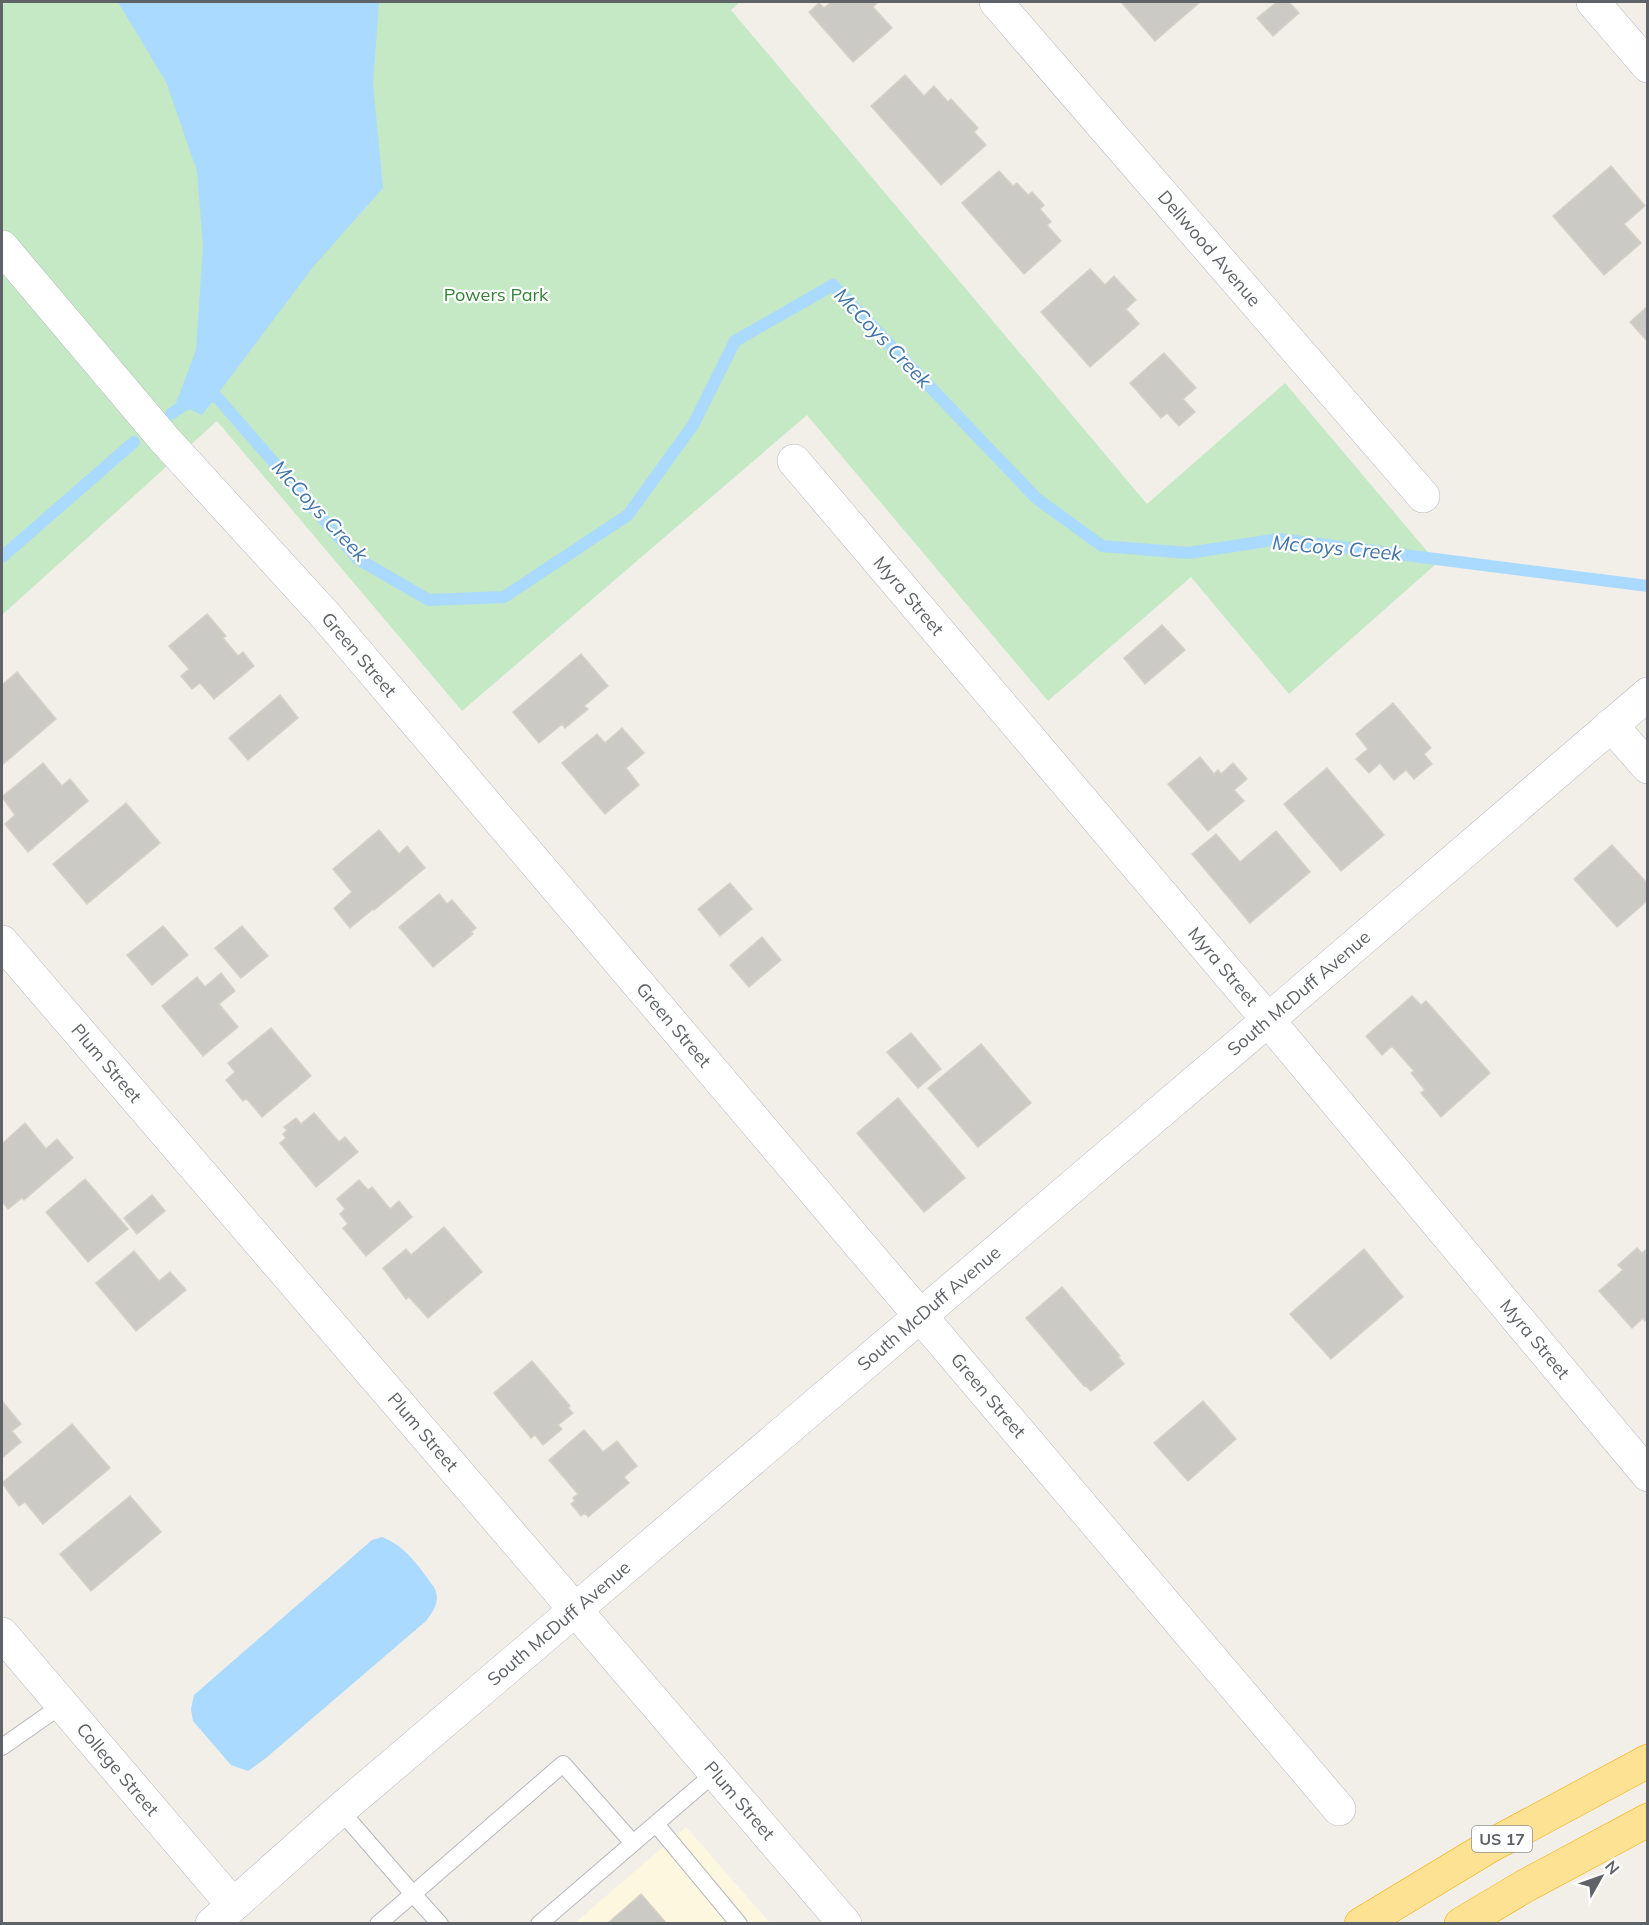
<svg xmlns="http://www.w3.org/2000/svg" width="1649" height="1925" font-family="Mulish,sans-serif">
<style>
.commercial{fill:#fef7e0}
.green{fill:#c5e8c5}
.water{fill:#aadaff}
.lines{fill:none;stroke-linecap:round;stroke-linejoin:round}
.stream{stroke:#aadaff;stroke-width:12}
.building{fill:#cccac5;stroke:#d6d1c6;stroke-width:1.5}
.lane-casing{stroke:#b5b8bc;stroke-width:18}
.street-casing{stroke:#b5b8bc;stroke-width:34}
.secondary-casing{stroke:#b6babf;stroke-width:34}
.highway-casing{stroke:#f9ab00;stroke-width:34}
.lane{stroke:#fff;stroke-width:16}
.street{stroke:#fff;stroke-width:33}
.secondary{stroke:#fff;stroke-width:33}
.highway{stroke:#fde293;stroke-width:33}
.labels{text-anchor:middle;stroke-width:4.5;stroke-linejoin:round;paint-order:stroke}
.shield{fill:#fff;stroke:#8f9295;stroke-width:1.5}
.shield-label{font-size:16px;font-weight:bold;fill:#5f6368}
.street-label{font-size:18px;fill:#5f6368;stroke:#fff}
.park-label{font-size:18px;fill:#348238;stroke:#fff}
.water-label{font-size:20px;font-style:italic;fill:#4174aa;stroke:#fff}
</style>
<rect width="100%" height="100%" fill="#f1efe8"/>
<path class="commercial" d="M 686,1827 L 770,1923 L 574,1924 Z"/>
<path class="green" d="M 2,2 L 740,2 L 731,10 L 1147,504 L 1285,383 L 1437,563 L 1289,694 L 1191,577 L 1048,701 L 807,415 L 462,711 L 217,421 L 2,615 Z"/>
<path class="water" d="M 118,2 L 379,2 L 373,84 L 383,188 L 313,267 L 202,415 L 176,403 L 196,350 L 203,247 L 197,171 L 166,82 Z
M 382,1537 C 407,1547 418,1566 434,1587 C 441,1601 434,1610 426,1621 L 266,1758 L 248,1771 L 231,1765 L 193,1721 L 191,1709 L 194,1695 L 372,1540 Z"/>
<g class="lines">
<path class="stream" d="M 171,414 C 185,403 198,399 216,396 L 358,559 L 429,600 L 504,597 L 628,515 L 693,425 L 735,341 L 833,285 L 1036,498 L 1102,546 L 1188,553 L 1279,539 L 1648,586
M 2,557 L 134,442"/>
</g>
<path class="building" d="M 831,2 L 875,2 L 877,3 L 873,7 L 892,28 L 853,62 L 809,12 L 819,3 L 824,8 Z
M 1123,2 L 1200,2 L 1155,41 L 1122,3 Z
M 1277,2 L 1289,2 L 1299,13 L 1273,36 L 1257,18 Z
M 905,75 L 924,96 L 934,86 L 948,102 L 951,99 L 978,128 L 974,132 L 986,145 L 941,185 L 871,106 Z
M 1611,166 L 1645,206 L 1624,224 L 1641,243 L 1604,275 L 1553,216 Z
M 999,171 L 1013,186 L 1017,183 L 1028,195 L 1032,192 L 1044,205 L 1040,209 L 1051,222 L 1047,225 L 1061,241 L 1024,274 L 962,203 Z
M 1090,269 L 1105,285 L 1114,276 L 1136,300 L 1126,309 L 1139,324 L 1090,367 L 1041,312 Z
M 1648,306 L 1648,342 L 1630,322 Z
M 1164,353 L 1196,388 L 1183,399 L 1195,412 L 1179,426 L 1167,413 L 1161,418 L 1130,383 Z
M 207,614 L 226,636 L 223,638 L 238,656 L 243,652 L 254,666 L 214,699 L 200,683 L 192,689 L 181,676 L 189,669 L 169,646 Z
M 1162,625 L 1185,650 L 1145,684 L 1124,658 Z
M 581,654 L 608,686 L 584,706 L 588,709 L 565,728 L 562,724 L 539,743 L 513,712 Z
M 17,672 L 56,719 L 2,765 L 2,685 Z
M 280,695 L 298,718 L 248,760 L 229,738 Z
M 1393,703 L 1431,748 L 1424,754 L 1432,764 L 1414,779 L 1406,770 L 1394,780 L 1380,763 L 1369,773 L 1356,759 L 1368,749 L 1356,734 Z
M 622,728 L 644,753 L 626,768 L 639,785 L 605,814 L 562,763 L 597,734 L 605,743 Z
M 1200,757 L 1214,774 L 1218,770 L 1221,774 L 1233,763 L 1247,779 L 1234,790 L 1244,801 L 1208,831 L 1168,784 Z
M 43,763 L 62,786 L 70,779 L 88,801 L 28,852 L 5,824 L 15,815 L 2,797 Z
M 1327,768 L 1384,835 L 1341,871 L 1284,804 Z
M 126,803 L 160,843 L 87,904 L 53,864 Z
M 379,830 L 399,854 L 407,846 L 425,868 L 374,910 L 373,909 L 350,928 L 334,908 L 352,892 L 333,869 Z
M 1276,831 L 1310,872 L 1250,923 L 1192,854 L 1216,834 L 1240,862 Z
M 1612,845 L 1648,884 L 1648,900 L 1617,927 L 1574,879 Z
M 730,883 L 752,909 L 720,936 L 698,909 Z
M 439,894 L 447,904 L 452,900 L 476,928 L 471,932 L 473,934 L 433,967 L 399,927 Z
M 163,926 L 188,955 L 152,985 L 127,955 Z
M 242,926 L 268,956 L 241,978 L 215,948 Z
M 762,937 L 781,960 L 749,987 L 730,965 Z
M 221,973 L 235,991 L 219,1004 L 238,1027 L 203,1056 L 162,1006 L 197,977 L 205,987 Z
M 1412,996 L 1421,1005 L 1426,1001 L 1490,1073 L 1441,1117 L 1421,1093 L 1425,1090 L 1411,1073 L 1414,1071 L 1392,1046 L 1382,1055 L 1366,1036 Z
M 271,1028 L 311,1076 L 262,1117 L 246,1098 L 243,1101 L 226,1080 L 235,1072 L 228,1063 Z
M 911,1033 L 941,1069 L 918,1088 L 887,1052 Z
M 981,1044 L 1031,1103 L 978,1147 L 928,1088 Z
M 898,1098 L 965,1178 L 924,1212 L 857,1133 Z
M 314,1113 L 339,1142 L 345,1137 L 358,1152 L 316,1187 L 280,1143 L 286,1138 L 283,1134 L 287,1130 L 284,1127 L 296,1118 L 301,1124 Z
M 25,1123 L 46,1149 L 57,1139 L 73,1158 L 24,1200 L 22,1198 L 8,1209 L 2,1201 L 2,1144 Z
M 85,1179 L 128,1229 L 88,1262 L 46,1212 Z
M 359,1180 L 368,1190 L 372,1187 L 390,1209 L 399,1201 L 412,1217 L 366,1256 L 343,1228 L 348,1224 L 340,1214 L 345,1209 L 337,1199 Z
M 152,1195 L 165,1211 L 137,1234 L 124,1218 Z
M 444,1227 L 482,1272 L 428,1318 L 409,1297 L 406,1299 L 383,1268 L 406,1249 L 411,1255 Z
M 1637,1248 L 1642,1253 L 1648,1248 L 1648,1319 L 1645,1321 L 1643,1318 L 1632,1328 L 1599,1291 L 1623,1270 L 1618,1265 Z
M 1364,1249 L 1403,1297 L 1331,1359 L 1290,1314 Z
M 134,1251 L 159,1281 L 170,1272 L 186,1290 L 136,1331 L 96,1283 Z
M 1062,1287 L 1120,1356 L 1118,1357 L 1124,1364 L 1091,1391 L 1085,1385 L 1084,1386 L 1026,1318 Z
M 532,1361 L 570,1406 L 568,1408 L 573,1413 L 558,1425 L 562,1429 L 543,1445 L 535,1435 L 531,1438 L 494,1393 Z
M 2,1401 L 21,1424 L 12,1431 L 21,1442 L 2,1458 Z
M 1203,1401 L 1236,1439 L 1188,1481 L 1154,1443 Z
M 72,1424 L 110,1468 L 43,1524 L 25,1502 L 19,1506 L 2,1483 Z
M 584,1430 L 603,1452 L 617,1441 L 637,1466 L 624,1477 L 629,1483 L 588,1517 L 585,1513 L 581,1516 L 571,1504 L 575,1501 L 573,1498 L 578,1494 L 549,1460 Z
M 130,1496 L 161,1532 L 91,1591 L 60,1554 Z
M 641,1894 L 667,1924 L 607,1924 Z"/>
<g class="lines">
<defs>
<path id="lane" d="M 2,1747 L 62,1705
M 340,1810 L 413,1894 L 563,1764 L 633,1843
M 656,1824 L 739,1924
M 378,1924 L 413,1894 L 440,1924
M 539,1924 L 716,1772"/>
<g id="street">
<path id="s1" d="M 996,2 L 1423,496"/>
<path d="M 1593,2 L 1648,66"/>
<path id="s2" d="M 2,247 L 165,440 L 326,616 L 1339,1809"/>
<path id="s3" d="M 794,461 L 1268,1020 L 1648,1475"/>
<path d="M 1611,725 L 1648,767"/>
<path id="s4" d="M 2,942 L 845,1924"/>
<path id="s5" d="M 2,1634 L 233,1905"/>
</g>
<g id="secondary">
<path id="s6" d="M 212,1924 L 340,1810 L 1268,1020 L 1648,694"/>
</g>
<path id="highway" d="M 1361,1924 L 1490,1846 L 1648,1761
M 1461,1924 L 1525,1886 L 1648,1820"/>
</defs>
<use href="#lane" class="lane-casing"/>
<use href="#street" class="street-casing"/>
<use href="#secondary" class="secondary-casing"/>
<use href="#highway" class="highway-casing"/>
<use href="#lane" class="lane"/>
<use href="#street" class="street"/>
<use href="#secondary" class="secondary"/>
<use href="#highway" class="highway"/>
</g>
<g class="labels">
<rect class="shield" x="1472" y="1826" width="60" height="26" rx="4.5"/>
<g class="shield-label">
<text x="1502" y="1845">US 17</text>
</g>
<g class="street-label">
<text dy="6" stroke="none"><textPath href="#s1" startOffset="326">Dellwood Avenue</textPath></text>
<text dy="6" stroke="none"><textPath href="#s3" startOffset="177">Myra Street</textPath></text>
<text dy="6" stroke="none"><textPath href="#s2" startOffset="542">Green Street</textPath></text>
<text dy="6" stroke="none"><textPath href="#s3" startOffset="663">Myra Street</textPath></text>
<text dy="6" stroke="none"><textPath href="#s6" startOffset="1431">South McDuff Avenue</textPath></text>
<text dy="6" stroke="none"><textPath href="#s2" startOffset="1028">Green Street</textPath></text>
<text dy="6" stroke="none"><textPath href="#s4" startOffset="160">Plum Street</textPath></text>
<text dy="6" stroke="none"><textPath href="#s6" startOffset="945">South McDuff Avenue</textPath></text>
<text dy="6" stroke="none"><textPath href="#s3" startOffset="1149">Myra Street</textPath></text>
<text dy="6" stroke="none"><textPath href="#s2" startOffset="1514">Green Street</textPath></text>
<text dy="6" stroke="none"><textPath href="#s4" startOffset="646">Plum Street</textPath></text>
<text dy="6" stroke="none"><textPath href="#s6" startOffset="459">South McDuff Avenue</textPath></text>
<text dy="6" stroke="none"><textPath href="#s5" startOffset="178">College Street</textPath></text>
<text dy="6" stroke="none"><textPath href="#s4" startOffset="1132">Plum Street</textPath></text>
</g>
<g class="park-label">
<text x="496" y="301">Powers Park</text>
</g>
<g class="water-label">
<text transform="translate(883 338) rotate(46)" y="7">McCoys Creek</text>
<text transform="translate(320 511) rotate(47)" y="7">McCoys Creek</text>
<text transform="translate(1337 548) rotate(5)" y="7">McCoys Creek</text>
</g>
</g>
<rect width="1649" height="1925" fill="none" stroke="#5f6368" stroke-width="6"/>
<g transform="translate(1601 1877) rotate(50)" stroke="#ffffff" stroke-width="4.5" paint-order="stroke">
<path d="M0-4.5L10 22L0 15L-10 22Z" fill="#5f6368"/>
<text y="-9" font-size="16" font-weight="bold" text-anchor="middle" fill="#5f6368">N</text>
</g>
</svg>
